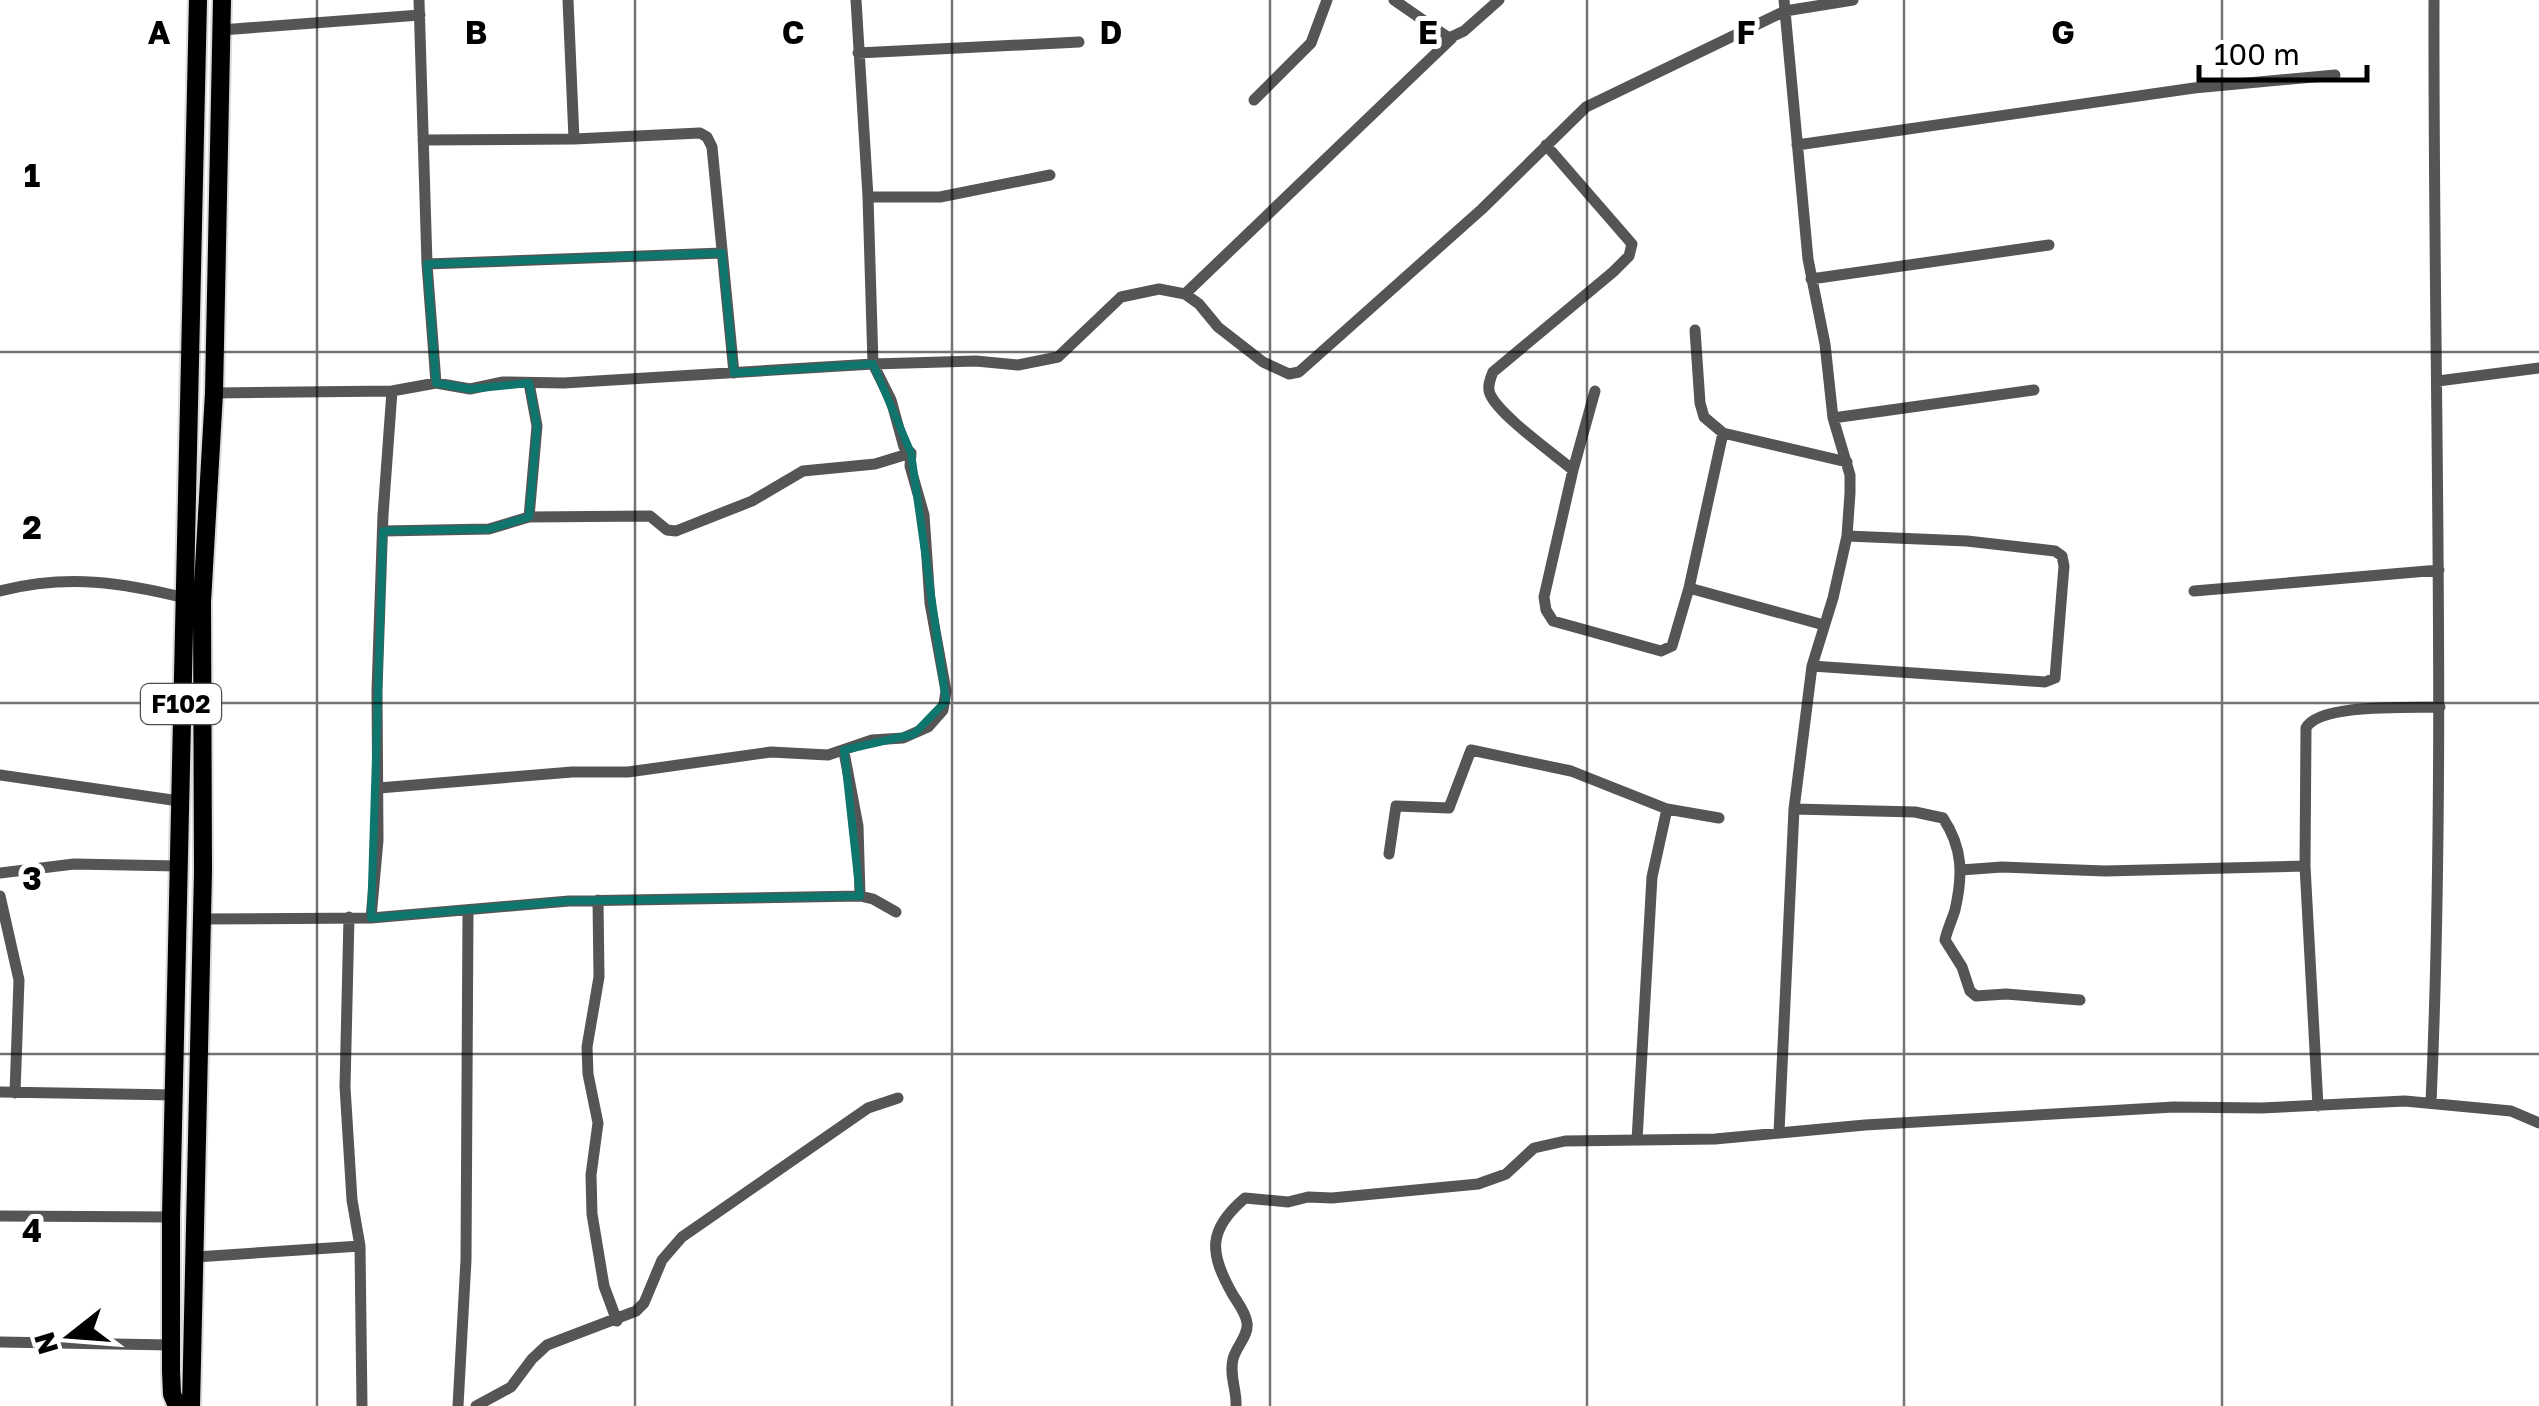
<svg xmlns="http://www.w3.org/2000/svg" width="2539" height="1406" font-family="'Golos Text',sans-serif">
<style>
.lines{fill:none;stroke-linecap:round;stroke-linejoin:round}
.primary-casing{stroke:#dbdbdb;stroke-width:22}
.street{stroke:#555;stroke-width:11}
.primary{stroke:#000;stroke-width:18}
.marked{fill:none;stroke:#0f766e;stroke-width:8;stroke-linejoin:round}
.grid{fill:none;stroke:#000;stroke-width:2.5;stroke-opacity:0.55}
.labels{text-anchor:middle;stroke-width:10;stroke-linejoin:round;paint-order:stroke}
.shield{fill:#fff;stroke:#4c4c4c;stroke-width:2.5}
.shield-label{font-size:25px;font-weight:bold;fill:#000}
.grid-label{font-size:32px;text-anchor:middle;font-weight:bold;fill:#000;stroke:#fff;stroke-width:10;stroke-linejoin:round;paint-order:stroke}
</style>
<rect width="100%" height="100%" fill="#fff"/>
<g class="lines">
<defs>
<path id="primary" d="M 177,1406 L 172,1394 L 171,1371 L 171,1217 L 198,0
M 191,1406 L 203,872 L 202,602 L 214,393 L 222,0"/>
</defs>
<use href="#primary" class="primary-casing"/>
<path class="street" d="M 419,0 L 427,264 L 436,383
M 568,0 L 574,139
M 1394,0 L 1449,38 L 1464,31 L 1499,0
M 221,30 L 420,15
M 858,53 L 1079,42
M 1254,100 L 1311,43 L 1327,0
M 423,140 L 574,139 L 700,133 L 707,137 L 712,147 L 734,373
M 1546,145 L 1632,244 L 1629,256 L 1613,272 L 1493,372 C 1490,379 1487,387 1490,394 C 1499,415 1554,454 1573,470
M 1797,145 L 2194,88 L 2335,75
M 868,197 L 940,197 L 1050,175
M 427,264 L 722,253
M 1811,279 L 2049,245
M 1185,294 L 1453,37
M 1695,330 L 1700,403 L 1704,417 L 1723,433
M 2438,381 L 2539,368
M 1595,391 L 1573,470 L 1544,597 L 1546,610 L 1553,621 L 1661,651 L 1672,646 L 1689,588 L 1723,433 L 1847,462
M 214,393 L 392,391 L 436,383 L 470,389 L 503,382 L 564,383 L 873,364 L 976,361 L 1018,365 L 1058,357 L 1121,297 L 1159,289 L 1185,294 L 1199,304 L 1218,327 L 1263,362 L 1289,374 L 1299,372 L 1482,209 L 1586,107 L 1785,11 L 1853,0
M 1833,418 L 2034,390
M 529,517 L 537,426 L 529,383
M 383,531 L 489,529 L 529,517 L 650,516 L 667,530 L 676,531 L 752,501 L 803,471 L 875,464 L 911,453
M 1689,588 L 1824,625
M 0,591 C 67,574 122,582 189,599
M 2194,591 L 2439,570
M 1812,666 L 2045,682 L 2055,678 L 2064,566 L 2062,556 L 2055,551 L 1967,541 L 1847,536
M 844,752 L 858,826 L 860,896
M 0,775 L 179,801
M 379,788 L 572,772 L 628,772 L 771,752 L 828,755 L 872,740 L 903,738 L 928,727 L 943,710 L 946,691 L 930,603 L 924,515 L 910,466 L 911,453 L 904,447 L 891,400 L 873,364 L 868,197 L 856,0
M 1794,809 L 1915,812 L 1943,818 C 1963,848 1963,875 1955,910 C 1952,920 1947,930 1945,940 L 1962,967 L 1970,991 L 1976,996 L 2006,994 L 2080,1000
M 1389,854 L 1396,806 L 1449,808 L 1471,750 L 1571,771 L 1667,809 L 1719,818
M 1961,870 L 2002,867 L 2105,871 L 2305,866
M 0,873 L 74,864 L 178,866
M 0,896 L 19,980 L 15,1093
M 598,900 L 599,977 L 587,1047 L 588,1074 L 598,1123 L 591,1175 L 592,1214 L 604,1286 L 617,1321
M 349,917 L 345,1087 L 352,1200 L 360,1246 L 362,1406
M 371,918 L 378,840 L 377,690 L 383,515 L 392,391
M 201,919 L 371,918 L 569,901 L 860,896 L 873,899 L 896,912
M 0,1092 L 175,1095
M 2431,1103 C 2447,735 2433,368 2434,0
M 2318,1106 L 2305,866 L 2306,728 C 2319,703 2411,708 2440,707
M 1779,1132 L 1794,809 L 1812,666 L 1833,598 L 1847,536 L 1850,493 L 1850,475 L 1833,418 L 1825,344 L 1808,259 L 1784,0
M 1637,1140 L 1652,877 L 1667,809
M 0,1216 L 171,1217
M 196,1257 L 360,1246
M 0,1342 L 171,1345
M 458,1406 L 466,1260 L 468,911
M 476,1406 L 511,1387 L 532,1359 L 547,1345 L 636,1311 L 644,1303 L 662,1260 L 682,1237 L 868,1108 L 898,1098
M 1236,1406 C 1237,1390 1229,1376 1233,1359 C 1236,1347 1249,1335 1247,1323 C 1246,1313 1238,1303 1233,1295 C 1209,1253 1207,1230 1245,1198 L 1288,1202 L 1308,1197 L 1332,1198 L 1478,1184 L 1506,1174 L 1534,1148 L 1565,1141 L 1715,1139 L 1865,1125 L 2174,1107 L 2261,1108 L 2405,1101 L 2511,1111 L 2539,1123"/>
<use href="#primary" class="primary"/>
</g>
<path class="marked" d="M 722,253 L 734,373 L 873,364 L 911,453 L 946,701 L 914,734 L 844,750 L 860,896 L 569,901 L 371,918 L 383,531 L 489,529 L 529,517 L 537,426 L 529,383 L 470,389 L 436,383 L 427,264 Z"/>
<path class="grid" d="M 317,0 L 317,1406M 635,0 L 635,1406M 952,0 L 952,1406M 1270,0 L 1270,1406M 1587,0 L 1587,1406M 1904,0 L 1904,1406M 2222,0 L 2222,1406M 0,352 L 2539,352M 0,703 L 2539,703M 0,1054 L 2539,1054"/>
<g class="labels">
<rect class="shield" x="141" y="684" width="80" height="40" rx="8"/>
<g class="shield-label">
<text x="181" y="713">F102</text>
</g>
</g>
<g class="grid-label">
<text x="159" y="44">A</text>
<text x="476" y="44">B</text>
<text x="793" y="44">C</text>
<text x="1111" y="44">D</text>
<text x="1428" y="44">E</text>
<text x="1746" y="44">F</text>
<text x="2063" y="44">G</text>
<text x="32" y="187">1</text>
<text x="32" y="539">2</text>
<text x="32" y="890">3</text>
<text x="32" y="1242">4</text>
</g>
<g transform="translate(70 1336) rotate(253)" stroke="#ffffff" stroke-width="8" paint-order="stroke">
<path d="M0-8L18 38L0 25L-18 38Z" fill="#000000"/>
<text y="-15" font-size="28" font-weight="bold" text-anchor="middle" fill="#000000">N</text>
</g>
<path d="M2199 65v15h168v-15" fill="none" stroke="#000000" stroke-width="5"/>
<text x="2214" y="65" font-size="30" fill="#000000" stroke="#ffffff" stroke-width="8" paint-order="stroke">100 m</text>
</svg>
